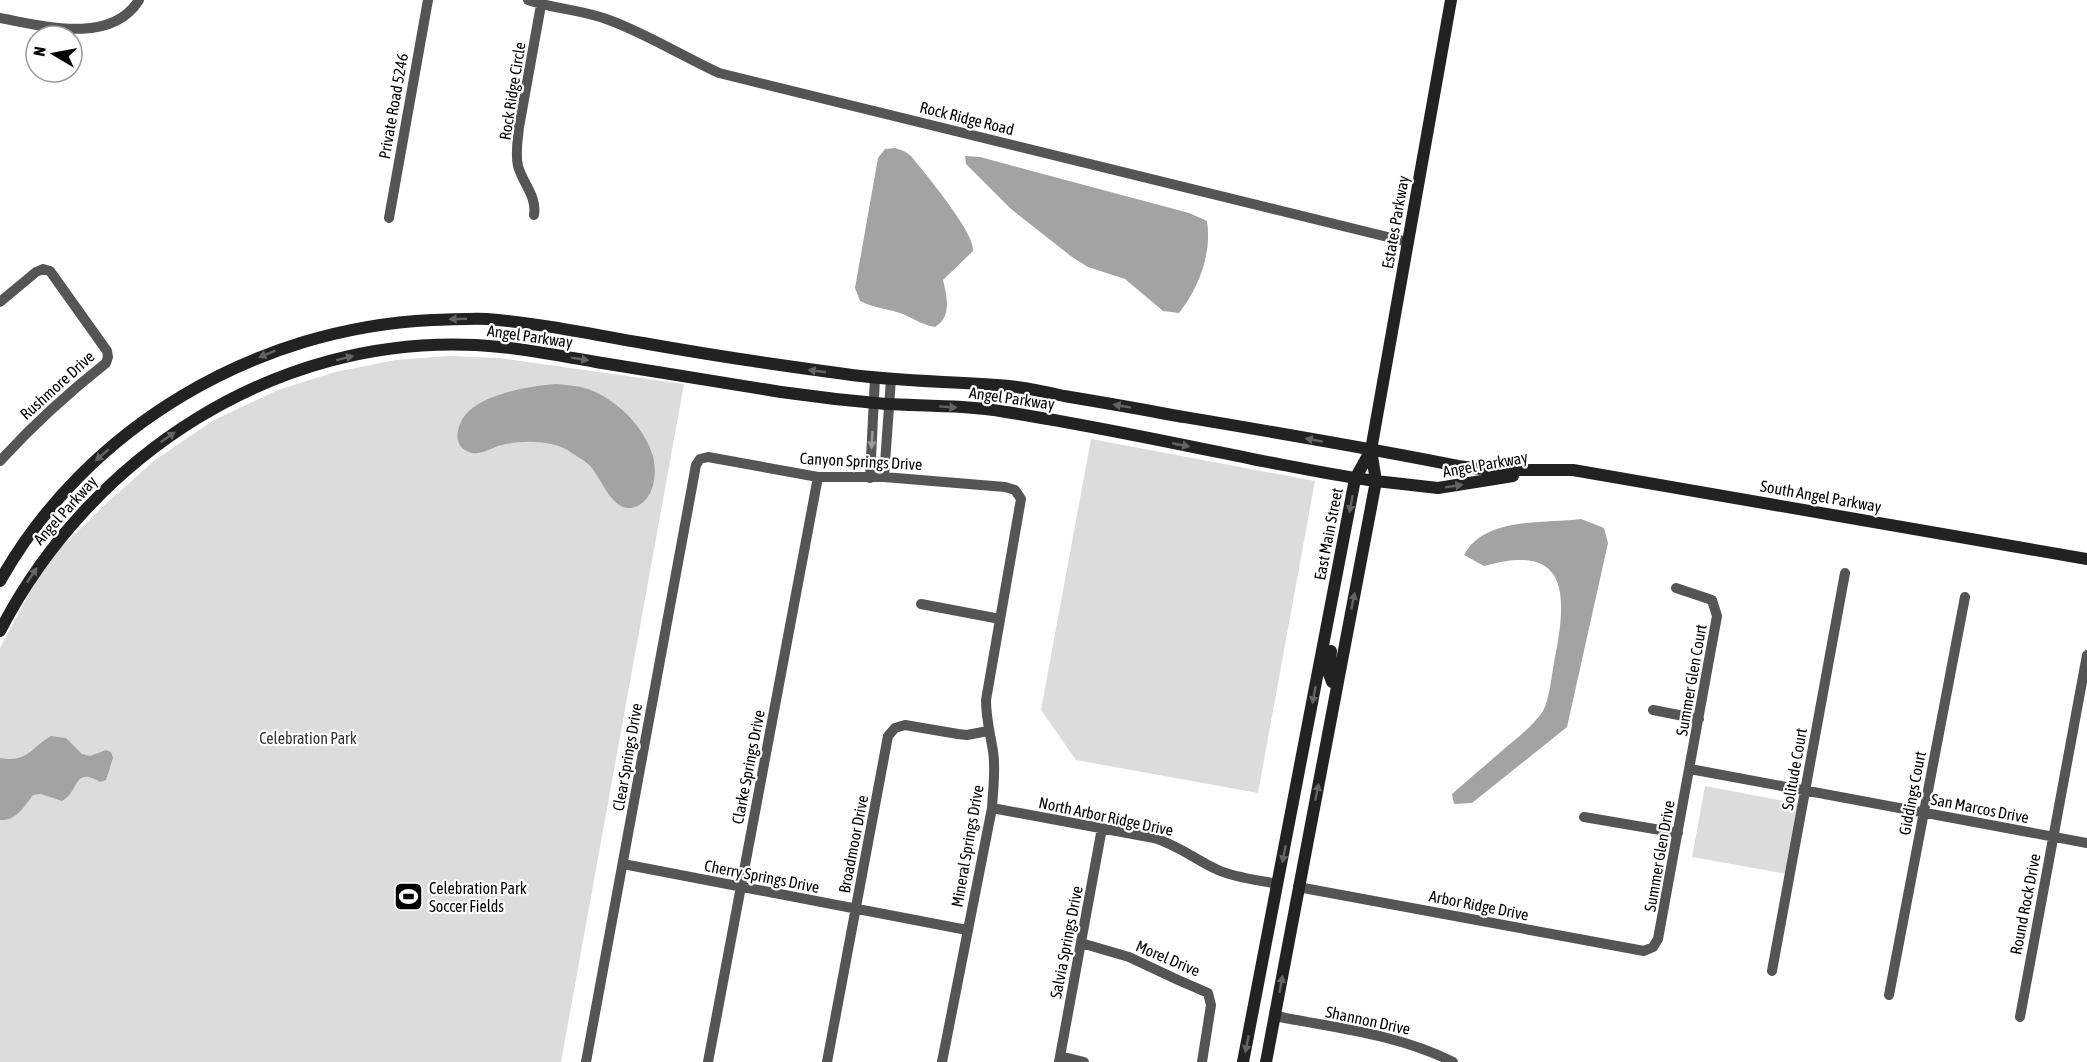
<svg xmlns="http://www.w3.org/2000/svg" width="2087" height="1062" font-family="'Asap Condensed',sans-serif">
<style>
.green{fill:#dcdcdc}
.water{fill:#a3a3a3}
.lines{fill:none;stroke-linecap:round;stroke-linejoin:round}
.minor{stroke:#555;stroke-width:10}
.secondary{stroke:#222;stroke-width:12}
.oneway{fill:#646464}
.oneway2{fill:#999}
.labels{text-anchor:middle;stroke-width:4.5;stroke-linejoin:round;paint-order:stroke}
.street-label{font-size:16px;fill:#000;stroke:#fff}
.park-label{font-size:16px;fill:#333;stroke:#fff}
.poi-label{font-size:16px;fill:#000;stroke:#fff;text-anchor:start}
</style>
<rect width="100%" height="100%" fill="#fff"/>
<path class="green" d="M 449,356 L 500,358 L 684,384 L 561,1062 L 0,1062 L 0,648 L 34,584 L 59,549 L 107,503 L 155,460 L 214,420 L 278,390 L 335,372 L 396,360 Z
M 1091,439 L 1315,481 L 1258,793 L 1076,760 L 1041,710 Z
M 1705,786 L 1800,804 L 1787,874 L 1692,857 Z"/>
<path class="water" d="M 895,148 L 904,151 L 911,156 C 924,172 976,234 973,251 L 943,280 C 947,297 952,317 935,327 C 923,325 914,319 903,314 C 889,309 873,308 860,301 L 855,288 L 878,158 L 885,149 Z
M 965,156 L 980,157 L 1189,213 L 1207,221 C 1212,253 1199,288 1179,313 L 1163,311 L 1125,279 L 1088,267 L 1072,257 L 1011,209 L 966,164 Z
M 556,384 C 567,385 578,386 588,389 C 616,399 644,426 653,456 C 657,473 655,500 635,507 C 613,514 603,481 591,467 C 586,461 576,456 569,451 C 553,440 521,440 502,445 C 493,447 481,455 472,453 C 449,448 457,421 470,410 C 490,393 530,386 556,384 Z
M 1581,519 L 1604,528 L 1608,543 L 1567,727 L 1472,803 L 1454,804 L 1452,794 C 1469,779 1487,764 1504,749 C 1518,737 1533,726 1543,711 C 1550,698 1552,672 1555,657 C 1568,592 1567,542 1484,566 L 1464,555 C 1485,516 1544,524 1581,519 Z
M 51,736 L 66,738 L 82,754 L 90,756 L 106,750 L 111,752 L 113,758 L 106,780 L 100,782 C 73,766 80,791 62,801 L 41,794 L 33,795 C 24,807 16,821 0,820 L 0,758 C 28,763 30,748 51,736 Z"/>
<g class="lines">
<path class="minor" d="M 528,0 C 554,9 583,10 609,20 C 647,34 682,56 719,73 L 1408,242
M 0,18 C 42,26 111,45 139,0
M 534,215 C 537,196 523,184 518,166 C 515,154 518,139 519,127 L 541,5
M 389,218 L 428,0
M 0,302 L 36,272 L 43,269 L 50,271 L 107,351 L 108,357 L 106,363 C 68,393 33,425 0,461
M 884,477 L 891,379
M 870,478 L 875,378
M 921,604 L 1000,619
M 1653,710 L 1699,719
M 1690,769 L 2087,843
M 992,808 L 1154,838 C 1178,845 1196,860 1218,870 C 1236,878 1258,880 1278,884
M 1584,817 L 1678,833
M 623,864 L 967,930
M 1298,887 L 1644,951 L 1653,947 L 1658,939 L 1717,616 L 1712,600 L 1676,588
M 1081,943 L 1129,957 L 1178,980 L 1208,993 L 1211,1005 L 1202,1062
M 1772,971 L 1845,573
M 1889,995 L 1965,597
M 1275,1016 C 1335,1028 1398,1034 1453,1062
M 2020,1017 L 2087,655
M 1060,1056 L 1084,1062
M 586,1062 L 696,465 L 700,459 L 708,457 L 818,477 L 884,477 L 1005,487 L 1015,490 L 1021,499 L 986,700 C 986,718 990,733 993,751 C 996,770 993,789 992,808 L 942,1062
M 708,1062 L 818,477
M 827,1062 L 888,736 L 895,728 L 905,725 L 958,734 L 967,735 L 988,731
M 1059,1062 L 1102,828"/>
<path class="secondary" d="M 0,581 C 87,426 257,328 432,320 C 450,320 469,318 487,319 C 539,323 591,334 643,343 C 710,355 777,365 845,374 C 899,382 955,381 1009,386 C 1027,388 1046,392 1064,396 C 1100,402 1136,408 1172,415 C 1267,431 1363,447 1458,466 L 1489,470 L 1573,470 L 2087,559
M 0,631 C 91,455 276,335 476,345 C 516,347 556,355 596,362 C 657,372 719,382 781,392 C 816,397 851,401 886,404 C 926,406 966,405 1006,412 C 1090,425 1174,443 1257,460 C 1296,467 1336,476 1376,481 L 1438,488 L 1513,476
M 1331,651 L 1329,674 L 1332,682 L 1337,684
M 1243,1062 L 1355,479 L 1371,450
M 1266,1062 L 1376,481 L 1371,450 L 1451,0"/>
</g>
<defs><path id="oneway-solid" d="M-6-.8H1V-3.2L6.5 0L1 3.2V.8H-6Z" transform="scale(1.5)"/></defs>
<g class="oneway">
<use href="#oneway-solid" transform="translate(458 319) rotate(178)"/>
<use href="#oneway-solid" transform="translate(267 354) rotate(158)"/>
<use href="#oneway-solid" transform="translate(345 358) rotate(-15)"/>
<use href="#oneway-solid" transform="translate(580 359) rotate(9)"/>
<use href="#oneway-solid" transform="translate(817 371) rotate(-172)"/>
<use href="#oneway-solid" transform="translate(1122 406) rotate(-170)"/>
<use href="#oneway-solid" transform="translate(948 407) rotate(4)"/>
<use href="#oneway-solid" transform="translate(168 437) rotate(-35)"/>
<use href="#oneway-solid" transform="translate(1314 440) rotate(-170)"/>
<use href="#oneway-solid" transform="translate(1181 445) rotate(11)"/>
<use href="#oneway-solid" transform="translate(102 455) rotate(139)"/>
<use href="#oneway-solid" transform="translate(1454 486) rotate(-9)"/>
<use href="#oneway-solid" transform="translate(1351 504) rotate(100)"/>
<use href="#oneway-solid" transform="translate(32 575) rotate(-56)"/>
<use href="#oneway-solid" transform="translate(1353 601) rotate(-79)"/>
<use href="#oneway-solid" transform="translate(1314 695) rotate(101)"/>
<use href="#oneway-solid" transform="translate(1317 792) rotate(-79)"/>
<use href="#oneway-solid" transform="translate(1284 854) rotate(101)"/>
<use href="#oneway-solid" transform="translate(1281 984) rotate(-80)"/>
<use href="#oneway-solid" transform="translate(1247 1044) rotate(101)"/>
</g>
<use class="oneway2" href="#oneway-solid" transform="translate(872 440) rotate(93)"/>
<defs>
<symbol id="stadium-square" viewBox="-11 -11 22 22"><rect x="-9" y="-9" width="18" height="18" rx="4" fill="#000" stroke="#fff"/><path d="M0-5a6.5 5 0 1 0 0 10a6.5 5 0 1 0 0-10ZM-3.5-1.8h7v3.6h-7Z" fill="#fff"/></symbol>
</defs>
<g fill-rule="evenodd">
<use href="#stadium-square" x="392" y="880" width="33" height="33"/>
</g>
<g class="labels">
<g class="street-label">
<text transform="translate(512 91) rotate(-81)" y="6">Rock Ridge Circle</text>
<text transform="translate(393 106) rotate(-80)" y="6">Private Road 5246</text>
<text transform="translate(967 118) rotate(14)" y="6">Rock Ridge Road</text>
<text transform="translate(1395 222) rotate(-80)" y="6">Estates Parkway</text>
<text transform="translate(530 336) rotate(8)" y="6">Angel Parkway</text>
<text transform="translate(57 385) rotate(-42)" y="6">Rushmore Drive</text>
<text transform="translate(1012 398) rotate(8)" y="6">Angel Parkway</text>
<text transform="translate(861 461) rotate(3)" y="6">Canyon Springs Drive</text>
<text transform="translate(1485 464) rotate(-10)" y="6">Angel Parkway</text>
<text transform="translate(1821 496) rotate(10)" y="6">South Angel Parkway</text>
<text transform="translate(65 510) rotate(-48)" y="6">Angel Parkway</text>
<text transform="translate(1328 534) rotate(-79)" y="6">East Main Street</text>
<text transform="translate(1691 680) rotate(-80)" y="6">Summer Glen Court</text>
<text transform="translate(627 757) rotate(-80)" y="6">Clear Springs Drive</text>
<text transform="translate(748 767) rotate(-79)" y="6">Clarke Springs Drive</text>
<text transform="translate(1794 769) rotate(-80)" y="6">Solitude Court</text>
<text transform="translate(1912 793) rotate(-79)" y="6">Giddings Court</text>
<text transform="translate(1980 808) rotate(11)" y="6">San Marcos Drive</text>
<text transform="translate(1106 816) rotate(12)" y="6">North Arbor Ridge Drive</text>
<text transform="translate(853 844) rotate(-79)" y="6">Broadmoor Drive</text>
<text transform="translate(967 846) rotate(-80)" y="6">Mineral Springs Drive</text>
<text transform="translate(1659 856) rotate(-80)" y="6">Summer Glen Drive</text>
<text transform="translate(762 876) rotate(11)" y="6">Cherry Springs Drive</text>
<text transform="translate(2025 904) rotate(-79)" y="6">Round Rock Drive</text>
<text transform="translate(1479 905) rotate(11)" y="6">Arbor Ridge Drive</text>
<text transform="translate(1066 942) rotate(-79)" y="6">Salvia Springs Drive</text>
<text transform="translate(1168 958) rotate(23)" y="6">Morel Drive</text>
<text transform="translate(1368 1020) rotate(12)" y="6">Shannon Drive</text>
</g>
<g class="park-label">
<text x="308" y="744">Celebration Park</text>
</g>
<g class="poi-label">
<text x="429" y="894">Celebration Park<tspan x="429" dy="18">Soccer Fields</tspan></text>
</g>
</g>
<g transform="translate(54 54) rotate(280)"><circle r="28" fill="#ffffff" stroke="#999999" stroke-width="1.5"/>
<path d="M0-4.5L10 22L0 15L-10 22Z" fill="#000000"/>
<text y="-9" font-size="16" font-weight="bold" text-anchor="middle" fill="#000000">N</text>
</g>
</svg>
